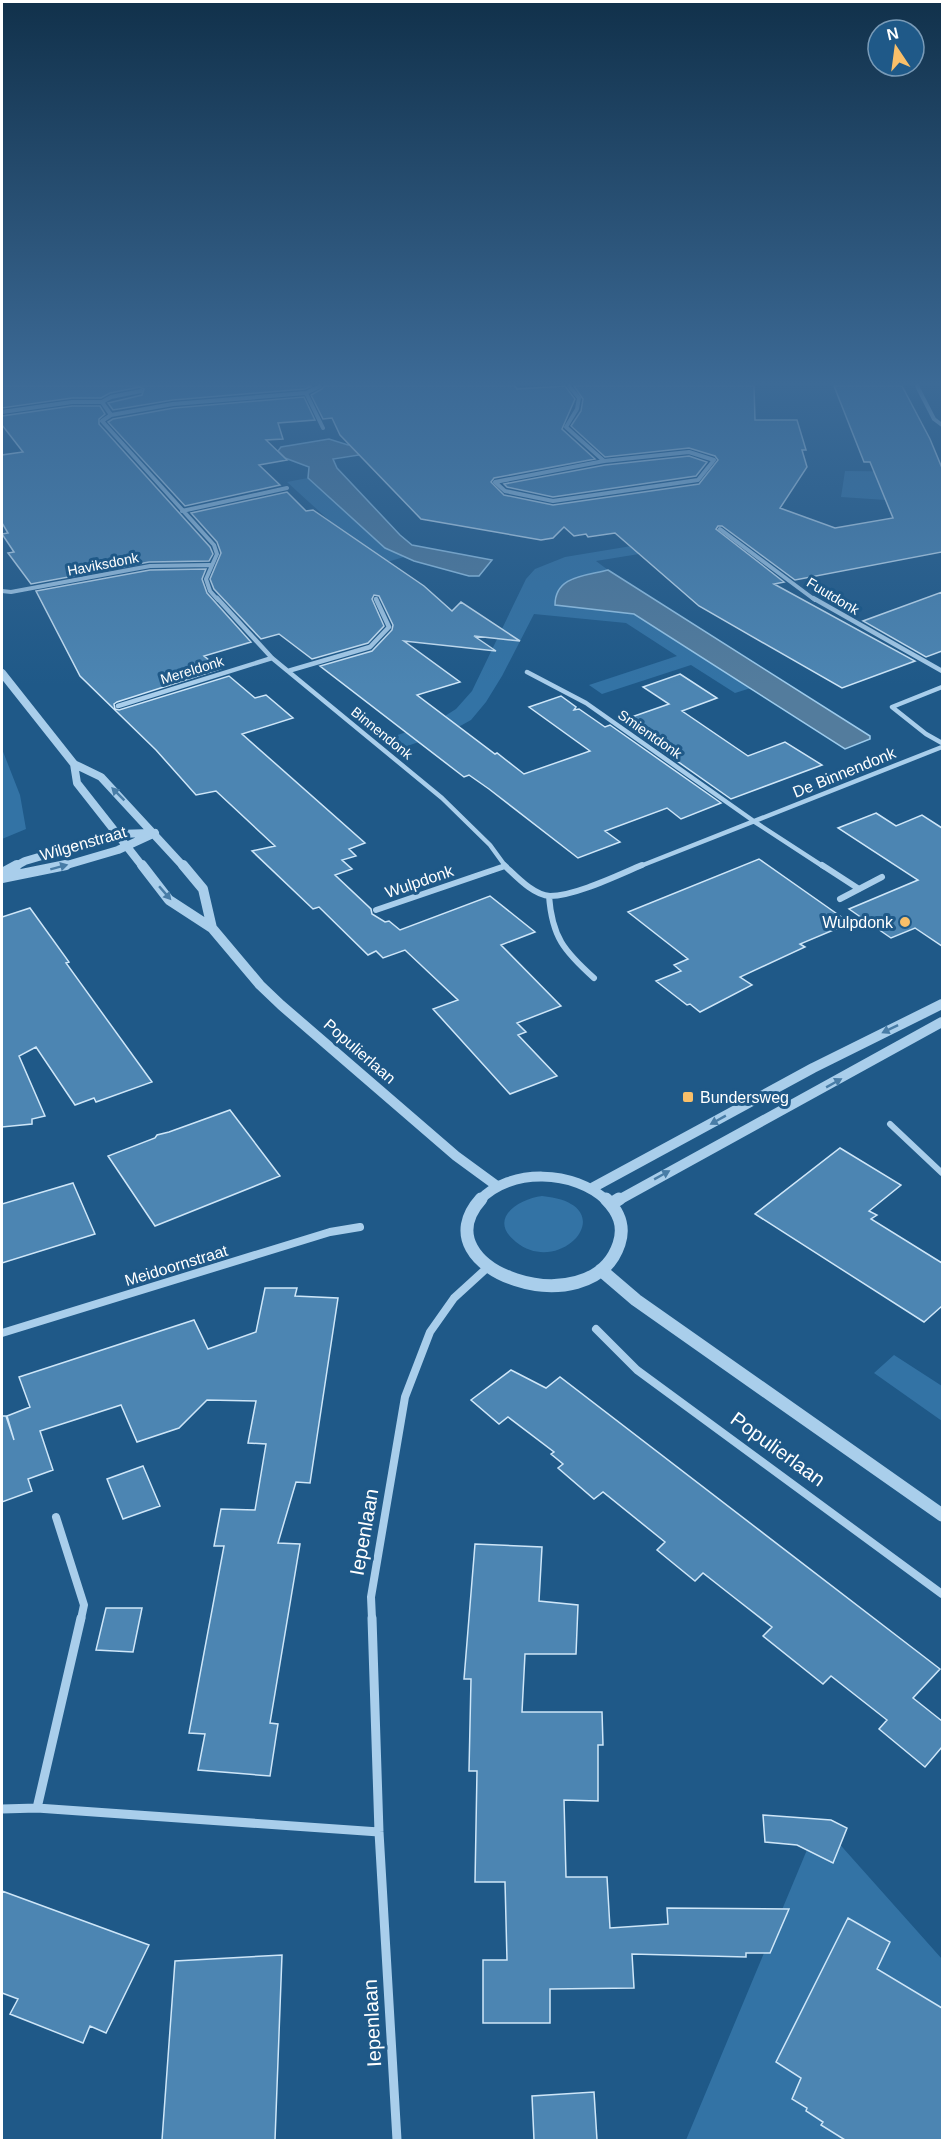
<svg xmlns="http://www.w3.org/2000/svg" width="944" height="2142" font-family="Helvetica,sans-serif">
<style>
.green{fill:#3373a5}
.water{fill:#537c9d;stroke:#9dcbec;stroke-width:1.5}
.building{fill:#4c85b2;stroke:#cee6f8;stroke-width:1.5}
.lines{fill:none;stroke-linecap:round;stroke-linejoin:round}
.minor-far4{stroke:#a9ceeb;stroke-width:4}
.minor-far3{stroke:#a9ceeb;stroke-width:4.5}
.minor-far2{stroke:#a9ceeb;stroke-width:6}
.minor-far1{stroke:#a9ceeb;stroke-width:8}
.minor{stroke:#a9ceeb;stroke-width:9}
.tertiary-far2{stroke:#a9ceeb;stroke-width:8}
.tertiary-far1{stroke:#a9ceeb;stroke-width:10}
.tertiary{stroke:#a9ceeb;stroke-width:13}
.oneway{fill:#487ca6}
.poi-dot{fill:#f9bf69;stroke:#1f5988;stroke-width:2}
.labels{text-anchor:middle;stroke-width:6;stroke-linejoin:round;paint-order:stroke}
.far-street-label{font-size:14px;fill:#fff;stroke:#1f5988}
.street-label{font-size:16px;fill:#fff;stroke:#1f5988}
.poi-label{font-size:16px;fill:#fff;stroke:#1f5988;text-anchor:end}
.near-street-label{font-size:20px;fill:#fff;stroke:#1f5988}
</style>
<rect width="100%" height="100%" fill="#1f5988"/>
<path class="green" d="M 845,471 L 942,472 L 942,501 L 901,501 L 841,497 Z
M 308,478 L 385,548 L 404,557 L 387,562 L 367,555 L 287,482 Z
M 716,532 L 725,540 L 596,561 L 608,570 L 572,579 L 555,604 L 634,614 L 751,688 L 735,693 L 691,665 L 602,694 L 589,685 L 677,656 L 626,623 L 534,614 L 502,676 L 486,702 L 471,720 L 453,730 L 393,751 L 381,741 L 437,721 L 456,709 L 472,691 L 526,579 L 535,569 L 565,557 Z
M 2,749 L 20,795 L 26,829 L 2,839 Z
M 542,1196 C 626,1204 562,1279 516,1242 C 487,1219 518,1199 542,1196 Z
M 894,1355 L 942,1386 L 942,1421 L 874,1373 Z
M 819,1821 L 942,1959 L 942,2140 L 686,2140 Z"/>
<path class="water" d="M 477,426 L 429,444 L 333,459 L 337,468 L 400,535 L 412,545 L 492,560 L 479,576 L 469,576 L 414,561 L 385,548 L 308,478 L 309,467 L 285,458 L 278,451 L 281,447 L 329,439 L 348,445 Z
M 608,570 L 870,736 L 870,739 L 845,749 L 634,614 L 555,605 C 555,576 585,576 608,570 Z"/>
<path class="building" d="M 2,386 L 312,386 L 305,389 L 173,400 L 113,410 L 108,403 L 142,395 L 144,389 L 140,387 L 110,393 L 101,398 L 72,398 L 2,408 Z
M 324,386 L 515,386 L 517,389 L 565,386 L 575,399 L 562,429 L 595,459 L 494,478 L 491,482 L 504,495 L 553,505 L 699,484 L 718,460 L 715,456 L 689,448 L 605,457 L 571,426 L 581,411 L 583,399 L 574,386 L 754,386 L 755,420 L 797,420 L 806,450 L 802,450 L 807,467 L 780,508 L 835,528 L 893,518 L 870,462 L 864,462 L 834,386 L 902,386 L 930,439 L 942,468 L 942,552 L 795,580 L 722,526 L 718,526 L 716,529 L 784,582 L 774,584 L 915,661 L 842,688 L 699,606 L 615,533 L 588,537 L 586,534 L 574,536 L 564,527 L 553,538 L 541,540 L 421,519 L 340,435 L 332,418 L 323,419 L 311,395 L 322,389 Z
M 304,397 L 315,420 L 278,423 L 283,439 L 266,440 L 287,460 L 259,465 L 280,485 L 185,506 L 108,422 L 113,419 L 174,408 Z
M 72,406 L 100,406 L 105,414 L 99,419 L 99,424 L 210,547 L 213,554 L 209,561 L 149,562 L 31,584 L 8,553 L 14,552 L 2,534 L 8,533 L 2,523 L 2,455 L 23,452 L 2,425 L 2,416 Z
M 689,456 L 707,462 L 696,476 L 553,497 L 507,487 L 504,484 L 605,465 Z
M 287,492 L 306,511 L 313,510 L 424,586 L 452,611 L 461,602 L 520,641 L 474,636 L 496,651 L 404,641 L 460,682 L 417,695 L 495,754 L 497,753 L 524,774 L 590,751 L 529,707 L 561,696 L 576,707 L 574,710 L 579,709 L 605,727 L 610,725 L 721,803 L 681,819 L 667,808 L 605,831 L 620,842 L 578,858 L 489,789 L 469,775 L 464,777 L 320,666 L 372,651 L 392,630 L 393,625 L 379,596 L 374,595 L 372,599 L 384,626 L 368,643 L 312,659 L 279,634 L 261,639 L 214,589 L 210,579 L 221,553 L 217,542 L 191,513 Z
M 206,569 L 202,579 L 207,593 L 251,642 L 204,656 L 220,669 L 117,702 L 114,704 L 115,709 L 119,710 L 229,676 L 255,698 L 266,695 L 293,718 L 242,734 L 365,843 L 349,849 L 356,856 L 342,860 L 352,869 L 335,875 L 371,909 L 372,914 L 385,922 L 389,921 L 400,930 L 490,896 L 535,932 L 501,945 L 561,1006 L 517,1023 L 526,1032 L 518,1035 L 557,1076 L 510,1094 L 433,1009 L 458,1000 L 405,950 L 383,958 L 376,951 L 368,955 L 319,907 L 313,909 L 252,851 L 275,846 L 216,791 L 196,795 L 156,750 L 80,676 L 36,591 L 150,570 Z
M 942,592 L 942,651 L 926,657 L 863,621 Z
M 680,674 L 717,698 L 682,711 L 748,756 L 785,742 L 822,765 L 731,799 L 620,721 L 669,704 L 643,687 Z
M 876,813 L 896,826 L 922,815 L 942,828 L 942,946 L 915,928 L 891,938 L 849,909 L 918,880 L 838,828 Z
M 759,859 L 850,923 L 800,944 L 805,947 L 740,977 L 752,985 L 700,1012 L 690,1004 L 687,1005 L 656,981 L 681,971 L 674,965 L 688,959 L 628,912 Z
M 30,908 L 69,962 L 66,963 L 152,1082 L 96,1102 L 94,1098 L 75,1105 L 36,1047 L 19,1056 L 45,1116 L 32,1119 L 32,1124 L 2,1127 L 2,917 Z
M 230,1110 L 280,1176 L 155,1226 L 108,1156 L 155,1138 L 157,1135 L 169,1132 Z
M 840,1148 L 901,1185 L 869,1211 L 877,1215 L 871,1219 L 942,1263 L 942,1306 L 924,1322 L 755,1214 Z
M 73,1183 L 95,1234 L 2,1263 L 2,1204 Z
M 265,1288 L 297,1288 L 295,1296 L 338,1298 L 310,1483 L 296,1482 L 278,1543 L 300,1544 L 270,1723 L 278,1724 L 270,1776 L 198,1770 L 205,1734 L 189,1733 L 224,1546 L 214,1546 L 221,1509 L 255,1510 L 266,1444 L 248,1443 L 256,1401 L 207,1400 L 179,1428 L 137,1442 L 121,1405 L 40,1431 L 53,1470 L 28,1479 L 32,1491 L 2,1502 L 2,1416 L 6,1416 L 14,1440 L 7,1416 L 30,1407 L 19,1377 L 194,1320 L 208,1349 L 256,1332 Z
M 511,1370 L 546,1388 L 560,1377 L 940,1669 L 913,1698 L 942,1721 L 942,1747 L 925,1767 L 879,1729 L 887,1720 L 831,1676 L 823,1684 L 763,1636 L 772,1627 L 731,1595 L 703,1573 L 695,1581 L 657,1550 L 665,1542 L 603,1492 L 594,1499 L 558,1468 L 563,1464 L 551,1454 L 554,1452 L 508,1417 L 499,1424 L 471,1400 Z
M 143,1466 L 160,1506 L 123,1519 L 107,1479 Z
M 475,1544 L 542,1547 L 539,1601 L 578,1605 L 576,1654 L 525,1654 L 522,1712 L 602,1712 L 603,1745 L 598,1745 L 598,1801 L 564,1800 L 566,1877 L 607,1877 L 610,1928 L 668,1924 L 667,1908 L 789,1909 L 770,1953 L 746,1953 L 746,1957 L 632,1954 L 634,1988 L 550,1989 L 550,2023 L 483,2023 L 483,1960 L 507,1960 L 505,1882 L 475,1882 L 477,1771 L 469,1771 L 471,1679 L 464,1679 Z
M 106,1608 L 142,1608 L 133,1652 L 96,1650 Z
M 763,1815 L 831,1820 L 847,1828 L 833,1863 L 797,1845 L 765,1842 Z
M 2,1891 L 149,1945 L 106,2033 L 90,2026 L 83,2043 L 10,2014 L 18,1999 L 2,1993 Z
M 848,1918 L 890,1942 L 877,1969 L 942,2008 L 942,2140 L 845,2140 L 821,2125 L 823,2122 L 806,2111 L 807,2108 L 792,2099 L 801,2078 L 776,2062 Z
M 282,1955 L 275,2140 L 162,2140 L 175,1961 Z
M 594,2092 L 597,2140 L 534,2140 L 532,2096 Z"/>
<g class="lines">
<path class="minor-far4" d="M 569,386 L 579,398 L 577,409 L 566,427 L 604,461
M 917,386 L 934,419 L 942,425
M 306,393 L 323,428
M 102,402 L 111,397 L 141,391
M 2,412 L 72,402 L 102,402 L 111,415
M 689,452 L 714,460 L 698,480 L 553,501 L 505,491 L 495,482 L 604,461 Z
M 182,511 L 287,488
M 720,529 L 815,600
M 2,591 L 11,592 L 150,566 L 210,565
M 218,600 L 210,591 L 206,579 L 217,554 L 214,545 L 102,421 L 111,415 L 173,404 L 306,393 L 320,386"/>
<path class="minor-far3" d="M 217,598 L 272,658 L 442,798 L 490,845 L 506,867
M 813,598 L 942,671
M 288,671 L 370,647 L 389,627 L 376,599
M 527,672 L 586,703 L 755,822 L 824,867
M 942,687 L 892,707 L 926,734 L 942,743
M 118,706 L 272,658
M 638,867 L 942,747"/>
<path class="minor-far2" d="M 504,865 C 516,876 533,895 550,896 C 575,896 618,875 642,865
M 822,865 L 859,889
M 549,896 C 552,937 564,951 594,978
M 840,899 L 882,877
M 376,910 L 505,866
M 890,1124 L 942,1173"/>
<path class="minor-far1" d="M 596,1329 L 637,1370 L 942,1594
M 2,1333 L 330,1232 L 360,1227
M 56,1517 L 84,1605 L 81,1619
M 372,1619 L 371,1597 L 405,1397 L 430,1332 L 454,1298 L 488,1267"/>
<path class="minor" d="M 372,1618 L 379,1832 L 397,2140
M 37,1808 L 81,1618
M 2,1809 L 37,1808 L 379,1832"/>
<path class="tertiary-far2" d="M 2,673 L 74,764 L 101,777 L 184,867
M 74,764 L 77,783 L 143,867
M 14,867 L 25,861 L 117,834 L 151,833
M 60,867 L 118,850 L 155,833"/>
<path class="tertiary-far1" d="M 142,865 L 169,900 L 212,928 L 260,985 L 281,1005 L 456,1156 L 497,1186
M 183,865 L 203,889 L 212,928
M 2,873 L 17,865
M 2,878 L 66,865
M 592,1188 L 813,1068 L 942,1004
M 479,1201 C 510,1167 575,1170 607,1201
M 617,1201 L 942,1022"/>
<path class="tertiary" d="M 481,1199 C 417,1270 591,1328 619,1244 C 625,1226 619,1212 606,1199
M 611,1204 L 619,1199
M 601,1270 L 636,1300 L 942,1515"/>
</g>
<defs><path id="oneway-solid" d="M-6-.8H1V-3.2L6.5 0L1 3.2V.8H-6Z" transform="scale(1.5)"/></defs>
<g class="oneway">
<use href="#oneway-solid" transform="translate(118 794) rotate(-135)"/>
<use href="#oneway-solid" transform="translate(59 867) rotate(-15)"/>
<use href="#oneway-solid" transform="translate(165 893) rotate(49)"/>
<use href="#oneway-solid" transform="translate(890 1029) rotate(154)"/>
<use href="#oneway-solid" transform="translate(834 1083) rotate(-29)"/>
<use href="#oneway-solid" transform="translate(718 1120) rotate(151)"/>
<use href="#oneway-solid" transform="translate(662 1175) rotate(-29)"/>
</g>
<linearGradient id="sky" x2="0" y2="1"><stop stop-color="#11314b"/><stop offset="0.56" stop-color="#3c6a96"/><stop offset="1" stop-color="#3c6a96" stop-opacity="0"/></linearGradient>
<rect width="944" height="685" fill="url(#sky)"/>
<g class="poi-dot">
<circle cx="905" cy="922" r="6"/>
<rect x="682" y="1091" width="12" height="12" rx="3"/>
</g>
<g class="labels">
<g class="far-street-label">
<text transform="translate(103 564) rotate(-11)" y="5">Haviksdonk</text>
<text transform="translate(833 596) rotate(31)" y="5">Fuutdonk</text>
<text transform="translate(192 670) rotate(-17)" y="5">Mereldonk</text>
<text transform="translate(382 733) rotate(39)" y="5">Binnendonk</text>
<text transform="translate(650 734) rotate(35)" y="5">Smientdonk</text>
</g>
<g class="street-label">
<text transform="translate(844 772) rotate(-22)" y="6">De Binnendonk</text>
<text transform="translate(83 843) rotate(-16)" y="6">Wilgenstraat</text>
<text transform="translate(419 881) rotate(-19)" y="6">Wulpdonk</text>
<text transform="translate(360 1051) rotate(41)" y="6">Populierlaan</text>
<text transform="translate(176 1265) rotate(-17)" y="6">Meidoornstraat</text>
</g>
<g class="poi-label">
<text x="893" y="928">Wulpdonk</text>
<text x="700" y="1103" text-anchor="start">Bundersweg</text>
</g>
<g class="near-street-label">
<text transform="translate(778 1449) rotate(36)" y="7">Populierlaan</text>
<text transform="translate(364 1532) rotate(-80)" y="7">Iepenlaan</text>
<text transform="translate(372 2023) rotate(-93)" y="7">Iepenlaan</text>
</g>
</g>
<rect width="944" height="2142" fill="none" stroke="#ffffff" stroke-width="6"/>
<g transform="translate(896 48) rotate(347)"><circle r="28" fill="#1f5988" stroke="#799bb8" stroke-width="1.5"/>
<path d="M0-4.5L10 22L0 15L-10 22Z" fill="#f9bf69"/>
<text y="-9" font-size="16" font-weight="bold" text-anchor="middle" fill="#ffffff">N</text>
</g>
</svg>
